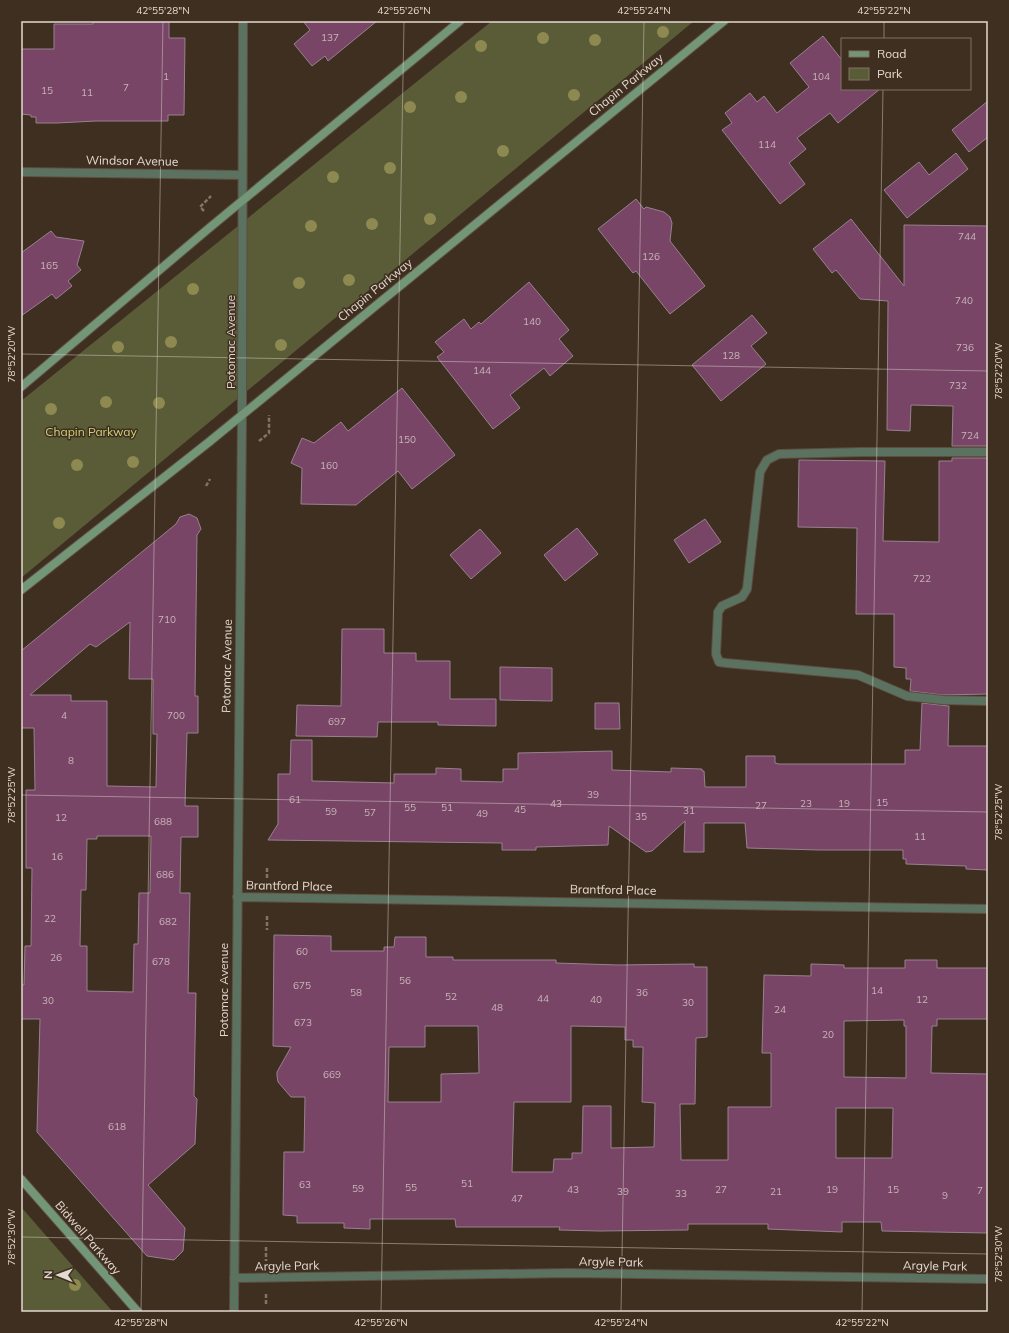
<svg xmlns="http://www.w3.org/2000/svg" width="1009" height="1333" font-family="Mulish,sans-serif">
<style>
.green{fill:#5a5c38}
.building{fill:#784567;stroke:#98818f;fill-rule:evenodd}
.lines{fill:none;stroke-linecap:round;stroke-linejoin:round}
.lane-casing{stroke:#5d4e40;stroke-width:10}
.street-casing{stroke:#5d4e40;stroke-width:10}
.secondary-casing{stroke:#5d4e40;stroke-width:10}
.path{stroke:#817366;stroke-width:2.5;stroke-dasharray:4 2;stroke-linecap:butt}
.lane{stroke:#5c7260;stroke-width:8}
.street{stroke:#5c7260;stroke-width:8}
.secondary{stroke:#739578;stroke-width:8}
.tree{fill:#8d8950}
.ticks{fill:none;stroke:#e4d9d0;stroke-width:1;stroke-opacity:0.45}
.labels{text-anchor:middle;stroke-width:3;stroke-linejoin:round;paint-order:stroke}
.number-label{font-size:10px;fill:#c9b4b6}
.street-label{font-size:12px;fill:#e4d9d0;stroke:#3f2f20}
.park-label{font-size:12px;fill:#cdd278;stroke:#3f2f20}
.neatline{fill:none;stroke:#e4d9d0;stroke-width:1.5}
.ticks-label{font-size:10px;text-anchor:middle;fill:#e4d9d0}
</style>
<rect width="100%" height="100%" fill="#3f2f20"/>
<path class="green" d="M 492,21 L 694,21 L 21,578 L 21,401 Z
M 21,1207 L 113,1312 L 21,1312 Z"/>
<path class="building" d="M 93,21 L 169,21 L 169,38 L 185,38 L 184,115 L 168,115 L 168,121 L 96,121 L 57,123 L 36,123 L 36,117 L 31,117 L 31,115 L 21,114 L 21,49 L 54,49 L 54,24 L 93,24 Z
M 303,21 L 377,21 L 328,61 L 325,56 L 312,66 L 294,44 L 310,30 Z
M 823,36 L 842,60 L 842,89 L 880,89 L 838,123 L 830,113 L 797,138 L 806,149 L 789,163 L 805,184 L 780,204 L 722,130 L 732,123 L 725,113 L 750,93 L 757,102 L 764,96 L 777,113 L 809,87 L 790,63 Z
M 988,101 L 988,137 L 969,152 L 952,130 Z
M 956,153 L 968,169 L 907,218 L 884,190 L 919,162 L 929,175 Z
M 636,199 L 644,209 L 646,207 L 664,212 L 670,217 L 672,223 L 670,241 L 705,286 L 670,314 L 636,271 L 633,273 L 598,229 Z
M 851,219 L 904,286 L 904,225 L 988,226 L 988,446 L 952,446 L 953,406 L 911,405 L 910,431 L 887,430 L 888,301 L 860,299 L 836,270 L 832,273 L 813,249 Z
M 51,231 L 56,237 L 84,241 L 77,265 L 81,270 L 68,281 L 72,286 L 56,299 L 52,294 L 21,316 L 21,253 Z
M 529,282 L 569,330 L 559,339 L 573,356 L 550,376 L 544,368 L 510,395 L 520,408 L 493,429 L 437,357 L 444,352 L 435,342 L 464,319 L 471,329 L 479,322 L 481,324 Z
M 752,315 L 767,333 L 751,346 L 766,364 L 721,401 L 692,365 Z
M 402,388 L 455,455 L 412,489 L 398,471 L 356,505 L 301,504 L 302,468 L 291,463 L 302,438 L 314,443 L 341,422 L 348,431 Z
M 952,458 L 988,458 L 988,694 L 943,695 L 910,691 L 911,679 L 906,679 L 906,668 L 894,667 L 894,614 L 856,614 L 857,528 L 798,527 L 799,460 L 885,461 L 883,541 L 939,542 L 939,461 L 952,461 Z
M 189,514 L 197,518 L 201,529 L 197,535 L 195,696 L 198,696 L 198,733 L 187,733 L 185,806 L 198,806 L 198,837 L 181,837 L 180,893 L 190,893 L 188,993 L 196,993 L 194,1096 L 197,1099 L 195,1144 L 148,1185 L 185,1228 L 183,1251 L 174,1260 L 147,1256 L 37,1132 L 40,1019 L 21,1019 L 21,985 L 24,985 L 25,946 L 31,946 L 32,868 L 26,868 L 26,790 L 35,790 L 34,728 L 21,728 L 21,651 L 176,524 L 180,517 ZM 130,622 L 129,679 L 153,679 L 153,734 L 157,734 L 156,787 L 107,786 L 107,701 L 71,701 L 71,695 L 30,695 L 90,644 L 96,647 ZM 97,836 L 151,836 L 150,893 L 139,893 L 138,944 L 134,944 L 133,992 L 87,991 L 87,946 L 80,946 L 81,890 L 86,890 L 87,839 L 97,839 Z
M 705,519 L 721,542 L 689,563 L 674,540 Z
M 577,528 L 598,554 L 565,581 L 544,555 Z
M 480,529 L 501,553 L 471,579 L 450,555 Z
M 342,629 L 384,629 L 384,653 L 416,653 L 416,661 L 450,661 L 450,699 L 496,699 L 496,726 L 438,725 L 438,722 L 378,722 L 377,737 L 296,736 L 297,705 L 341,706 Z
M 500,667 L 552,668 L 552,701 L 500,700 Z
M 595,703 L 619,703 L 620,729 L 595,729 Z
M 922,703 L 949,706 L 948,746 L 988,746 L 988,870 L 966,869 L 966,866 L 906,864 L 906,859 L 903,859 L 903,850 L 819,850 L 747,848 L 745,823 L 704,823 L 704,852 L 684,852 L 685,821 L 652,851 L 646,852 L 609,826 L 608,845 L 536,847 L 536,850 L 502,850 L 502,843 L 268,840 L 278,824 L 278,774 L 290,774 L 291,740 L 312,740 L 312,781 L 394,783 L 394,774 L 436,774 L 436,768 L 461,769 L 461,781 L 503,782 L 503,769 L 518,769 L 518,753 L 612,751 L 612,770 L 671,772 L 671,768 L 702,769 L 702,771 L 704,771 L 705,787 L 746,787 L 746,756 L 775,756 L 775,763 L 779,764 L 905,764 L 905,750 L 920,750 Z
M 274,935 L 331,936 L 331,951 L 384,951 L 384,947 L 394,947 L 395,937 L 426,937 L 426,957 L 453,957 L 453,960 L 556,960 L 556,963 L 618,965 L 694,964 L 694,967 L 707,967 L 707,1037 L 696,1038 L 695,1104 L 680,1104 L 681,1160 L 728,1160 L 728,1107 L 771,1107 L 771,1053 L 762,1053 L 764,975 L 811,976 L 811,964 L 844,965 L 844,968 L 905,968 L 905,960 L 937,960 L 937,968 L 988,968 L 988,1019 L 937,1019 L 937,1026 L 932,1026 L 931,1073 L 988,1074 L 988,1233 L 882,1231 L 881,1222 L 842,1222 L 842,1232 L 768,1229 L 768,1224 L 688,1224 L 688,1230 L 600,1231 L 559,1230 L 560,1227 L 456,1227 L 455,1219 L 370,1219 L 370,1229 L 344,1228 L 344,1223 L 297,1223 L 297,1216 L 283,1215 L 284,1152 L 304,1152 L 305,1097 L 291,1097 L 278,1082 L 277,1076 L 277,1072 L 291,1047 L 273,1046 ZM 904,1020 L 904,1026 L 906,1026 L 906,1078 L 844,1077 L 844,1021 ZM 425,1026 L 478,1026 L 479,1073 L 441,1074 L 441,1102 L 388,1102 L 389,1047 L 425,1047 ZM 571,1026 L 625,1027 L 625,1040 L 633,1040 L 633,1047 L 643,1047 L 642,1102 L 655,1103 L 654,1147 L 611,1148 L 611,1106 L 583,1106 L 582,1153 L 572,1153 L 572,1159 L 554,1159 L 553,1172 L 512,1172 L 514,1102 L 571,1102 ZM 836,1108 L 893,1108 L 892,1158 L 836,1158 Z"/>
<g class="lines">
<defs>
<path id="lane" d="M 988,452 L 862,452 L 779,454 L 767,460 L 760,472 L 747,589 L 742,597 L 722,606 L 718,612 L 716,654 L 719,662 L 726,663 L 858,675 L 907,696 L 943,700 L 988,701"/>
<path id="street" d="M 21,172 L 242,175
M 237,897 L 988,909
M 234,1278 L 568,1273 L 988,1279
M 234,1312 L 242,414 L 243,21"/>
<path id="secondary" d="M 21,387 L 208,229 L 460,21
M 21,590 L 209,442 L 724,21
M 21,1179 L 138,1312"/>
</defs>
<use href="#lane" class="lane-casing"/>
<use href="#street" class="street-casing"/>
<use href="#secondary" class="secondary-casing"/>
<path class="path" d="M 204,211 L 200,207 L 211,196
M 259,441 L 269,433 L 269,415
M 206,486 L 210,479
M 267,878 L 267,868
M 267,916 L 267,930
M 266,1247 L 266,1261
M 266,1294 L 266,1306"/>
<use href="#lane" class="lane"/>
<use href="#street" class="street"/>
<use href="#secondary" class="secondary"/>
</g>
<g class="tree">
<circle cx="663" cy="32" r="6"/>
<circle cx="543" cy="38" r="6"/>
<circle cx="595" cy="40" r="6"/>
<circle cx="481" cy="46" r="6"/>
<circle cx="574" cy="95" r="6"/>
<circle cx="461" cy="97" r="6"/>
<circle cx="410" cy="107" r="6"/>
<circle cx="503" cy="151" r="6"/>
<circle cx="390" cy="168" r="6"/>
<circle cx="333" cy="177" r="6"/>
<circle cx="430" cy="219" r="6"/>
<circle cx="372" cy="224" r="6"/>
<circle cx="311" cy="226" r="6"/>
<circle cx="349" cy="280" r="6"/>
<circle cx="299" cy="283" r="6"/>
<circle cx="193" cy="289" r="6"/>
<circle cx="171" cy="342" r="6"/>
<circle cx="281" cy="345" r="6"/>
<circle cx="118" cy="347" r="6"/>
<circle cx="106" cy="402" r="6"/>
<circle cx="159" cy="403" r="6"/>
<circle cx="51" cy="409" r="6"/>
<circle cx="133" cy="462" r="6"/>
<circle cx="77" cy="465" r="6"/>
<circle cx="59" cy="523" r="6"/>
<circle cx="75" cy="1285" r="6"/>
</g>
<path class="ticks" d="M 884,39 L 884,21M 21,354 L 988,371M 21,795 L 988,812M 21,1237 L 988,1254M 141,1312 L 163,21M 381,1312 L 404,21M 621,1312 L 644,21M 862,1312 L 883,89"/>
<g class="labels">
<g class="number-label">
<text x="330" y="41">137</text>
<text x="166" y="80">1</text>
<text x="821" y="80">104</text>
<text x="126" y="91">7</text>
<text x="47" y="94">15</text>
<text x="87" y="96">11</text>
<text x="767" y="148">114</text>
<text x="967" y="240">744</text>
<text x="651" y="260">126</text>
<text x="49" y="269">165</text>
<text x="964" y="304">740</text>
<text x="532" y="325">140</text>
<text x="965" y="351">736</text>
<text x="731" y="359">128</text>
<text x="482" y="374">144</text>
<text x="958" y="389">732</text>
<text x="970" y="439">724</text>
<text x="407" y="443">150</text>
<text x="329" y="469">160</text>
<text x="922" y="582">722</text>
<text x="167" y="623">710</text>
<text x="64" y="719">4</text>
<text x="176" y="719">700</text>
<text x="337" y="725">697</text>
<text x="71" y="764">8</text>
<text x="593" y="798">39</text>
<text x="295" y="803">61</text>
<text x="882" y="806">15</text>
<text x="556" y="807">43</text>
<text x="806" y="807">23</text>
<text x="844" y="807">19</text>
<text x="761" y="809">27</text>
<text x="410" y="811">55</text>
<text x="447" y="811">51</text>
<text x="520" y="813">45</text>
<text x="689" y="814">31</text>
<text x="331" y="815">59</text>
<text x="370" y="816">57</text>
<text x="482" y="817">49</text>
<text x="641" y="820">35</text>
<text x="61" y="821">12</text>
<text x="163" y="825">688</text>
<text x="920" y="840">11</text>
<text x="57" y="860">16</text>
<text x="165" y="878">686</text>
<text x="50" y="922">22</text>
<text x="168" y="925">682</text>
<text x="302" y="955">60</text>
<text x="56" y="961">26</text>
<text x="161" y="965">678</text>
<text x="405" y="984">56</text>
<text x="302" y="989">675</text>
<text x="877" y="994">14</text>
<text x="356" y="996">58</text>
<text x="642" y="996">36</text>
<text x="451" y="1000">52</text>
<text x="543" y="1002">44</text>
<text x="596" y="1003">40</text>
<text x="922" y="1003">12</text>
<text x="48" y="1004">30</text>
<text x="688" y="1006">30</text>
<text x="497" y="1011">48</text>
<text x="780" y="1013">24</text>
<text x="303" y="1026">673</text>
<text x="828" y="1038">20</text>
<text x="332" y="1078">669</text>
<text x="117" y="1130">618</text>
<text x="467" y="1187">51</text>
<text x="305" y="1188">63</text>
<text x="411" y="1191">55</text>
<text x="358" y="1192">59</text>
<text x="573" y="1193">43</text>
<text x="721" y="1193">27</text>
<text x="832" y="1193">19</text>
<text x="893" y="1193">15</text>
<text x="980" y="1194">7</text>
<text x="623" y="1195">39</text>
<text x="776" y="1195">21</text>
<text x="681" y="1197">33</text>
<text x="945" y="1199">9</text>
<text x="517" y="1202">47</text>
</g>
<g class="street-label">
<text transform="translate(626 85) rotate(-39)" y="4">Chapin Parkway</text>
<text transform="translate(132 161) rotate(1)" y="4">Windsor Avenue</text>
<text transform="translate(375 290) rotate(-39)" y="4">Chapin Parkway</text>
<text transform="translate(231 342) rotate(-90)" y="4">Potomac Avenue</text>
<text transform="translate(227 666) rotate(-89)" y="4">Potomac Avenue</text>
<text transform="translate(289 886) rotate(1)" y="4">Brantford Place</text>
<text transform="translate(613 890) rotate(1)" y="4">Brantford Place</text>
<text transform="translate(224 990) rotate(-90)" y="4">Potomac Avenue</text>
<text transform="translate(88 1238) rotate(49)" y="4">Bidwell Parkway</text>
<text transform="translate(611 1262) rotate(1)" y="4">Argyle Park</text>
<text transform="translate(287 1266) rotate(-1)" y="4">Argyle Park</text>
<text transform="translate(935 1266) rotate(1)" y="4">Argyle Park</text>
</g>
<g class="park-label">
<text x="91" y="436">Chapin Parkway</text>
</g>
</g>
<rect width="1009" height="1333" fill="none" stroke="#3f2f20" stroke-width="44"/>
<rect x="841" y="38" width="130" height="52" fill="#3f2f20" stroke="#817366"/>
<rect x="849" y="51" width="20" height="6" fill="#739578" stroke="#817366"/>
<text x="877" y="58" font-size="12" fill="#e4d9d0">Road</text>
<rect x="849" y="68" width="20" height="12" fill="#5a5c38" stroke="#817366"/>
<text x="877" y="78" font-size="12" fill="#e4d9d0">Park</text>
<g transform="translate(58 1275) rotate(271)" stroke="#3f2f20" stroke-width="3" paint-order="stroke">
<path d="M0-3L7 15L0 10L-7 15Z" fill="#e4d9d0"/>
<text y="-6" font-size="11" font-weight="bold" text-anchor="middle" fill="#e4d9d0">N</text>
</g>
<rect x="22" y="22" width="965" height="1289" class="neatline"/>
<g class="ticks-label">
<text x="163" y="14">42°55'28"N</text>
<text x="404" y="14">42°55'26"N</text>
<text x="644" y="14">42°55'24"N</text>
<text x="884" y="14">42°55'22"N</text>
<text transform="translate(11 354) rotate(-90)" y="4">78°52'20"W</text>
<text transform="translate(998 371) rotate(-90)" y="4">78°52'20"W</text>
<text transform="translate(11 795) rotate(-90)" y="4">78°52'25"W</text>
<text transform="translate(998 812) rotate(-90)" y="4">78°52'25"W</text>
<text transform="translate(11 1237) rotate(-90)" y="4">78°52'30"W</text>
<text transform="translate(998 1254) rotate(-90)" y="4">78°52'30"W</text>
<text x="141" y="1326">42°55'28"N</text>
<text x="381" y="1326">42°55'26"N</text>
<text x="621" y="1326">42°55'24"N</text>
<text x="862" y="1326">42°55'22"N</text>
</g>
</svg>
